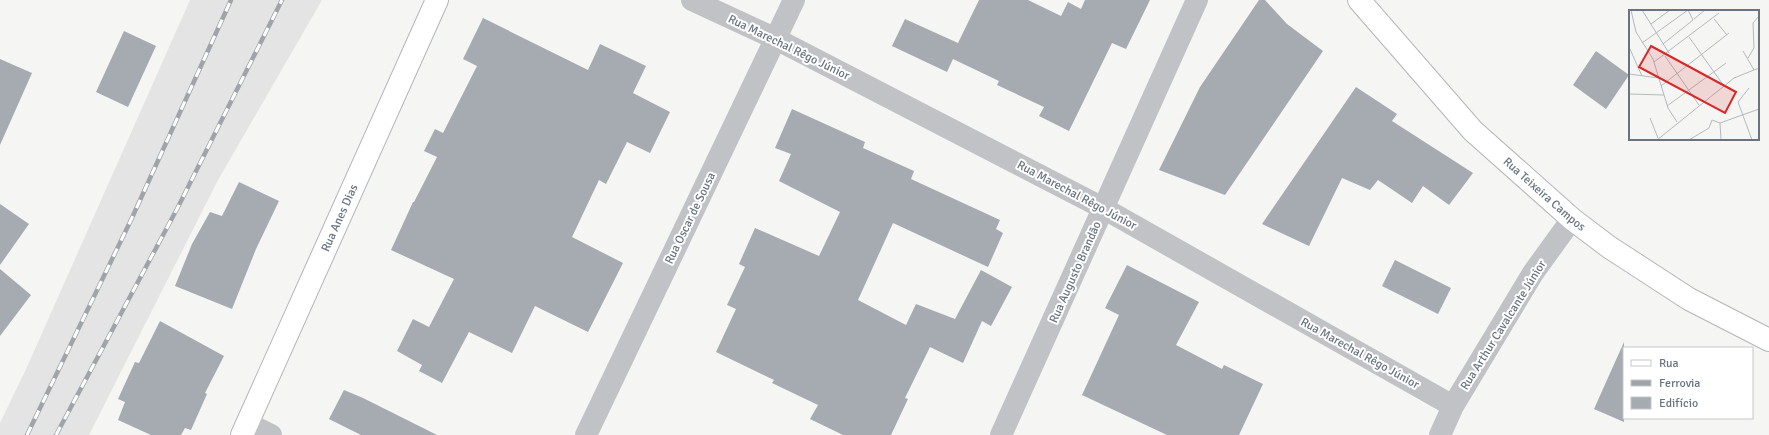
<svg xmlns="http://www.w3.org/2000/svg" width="1769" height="435" font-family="Signika,sans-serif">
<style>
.built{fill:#e3e4e3}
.building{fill:#a5abb1}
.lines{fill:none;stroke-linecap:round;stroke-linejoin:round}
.secondary-casing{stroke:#b2b6ba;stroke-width:24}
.street{stroke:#c0c2c6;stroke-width:22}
.secondary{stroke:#fff;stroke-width:22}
.rail-casing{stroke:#a0a4a9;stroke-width:4.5}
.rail{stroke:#fff;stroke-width:3;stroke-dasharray:9;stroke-linecap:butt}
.labels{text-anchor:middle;stroke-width:4;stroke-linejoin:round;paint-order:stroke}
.street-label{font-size:12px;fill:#697480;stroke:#fff}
.inset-road{fill:none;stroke:#b5b9be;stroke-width:1}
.view{fill:#d62828;fill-opacity:0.15;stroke:#d62828;stroke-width:2}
.inset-edge{fill:none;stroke:#697480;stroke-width:2}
</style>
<rect width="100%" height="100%" fill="#f5f5f3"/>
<path class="built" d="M 190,0 L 322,0 L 218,180 L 89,435 L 0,435 L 0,423 L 27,367 Z"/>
<path class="building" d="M 979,0 L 1028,0 L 1061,16 L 1068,2 L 1081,9 L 1085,0 L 1150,0 L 1126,49 L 1112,43 L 1069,131 L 1039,116 L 1044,107 L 997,85 L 999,81 L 953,59 L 947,72 L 892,46 L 905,19 L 958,43 Z
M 1259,0 L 1265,0 L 1287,24 L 1323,51 L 1225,195 L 1159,170 L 1200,87 Z
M 483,18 L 588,70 L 600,44 L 646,66 L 633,93 L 670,112 L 650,153 L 627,142 L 606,184 L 599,180 L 572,237 L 623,263 L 588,332 L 535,306 L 512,353 L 469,332 L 442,383 L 419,371 L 422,365 L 397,351 L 413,319 L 429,327 L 454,279 L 391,250 L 413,202 L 414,202 L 437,157 L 424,151 L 435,129 L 443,133 L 477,66 L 463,59 Z
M 124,31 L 156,46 L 128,107 L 96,92 Z
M 1596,51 L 1629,75 L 1606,109 L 1573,85 Z
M 0,59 L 32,73 L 0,145 Z
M 1356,87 L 1397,114 L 1392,121 L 1473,173 L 1449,205 L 1423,186 L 1412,203 L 1378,180 L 1370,190 L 1342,178 L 1309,246 L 1262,224 Z
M 792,109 L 865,142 L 863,148 L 914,171 L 911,179 L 1000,220 L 996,229 L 1003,233 L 988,267 L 893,223 L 858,300 L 906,325 L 916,304 L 955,319 L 981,270 L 1012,287 L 991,326 L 982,321 L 963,363 L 930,347 L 905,398 L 908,399 L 891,435 L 843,435 L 810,419 L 818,405 L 772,383 L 774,380 L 716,352 L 736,309 L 727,305 L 745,267 L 739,264 L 755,228 L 819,256 L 840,212 L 779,181 L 791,154 L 775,148 Z
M 239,182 L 279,201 L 256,249 L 232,309 L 175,286 L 192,244 L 210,212 L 222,216 Z
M 0,204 L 29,224 L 0,265 Z
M 1395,260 L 1451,288 L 1438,314 L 1382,286 Z
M 1127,265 L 1199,302 L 1176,345 L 1222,369 L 1224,365 L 1263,384 L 1239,435 L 1167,435 L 1082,395 L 1119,315 L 1105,308 Z
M 0,269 L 31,295 L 0,336 Z
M 160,321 L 224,356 L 205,393 L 207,394 L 191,430 L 185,428 L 181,435 L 151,435 L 118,420 L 125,402 L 118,399 L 135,362 L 139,363 Z
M 1624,342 L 1624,422 L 1594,409 Z
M 344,390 L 363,398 L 437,435 L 361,435 L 329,419 Z"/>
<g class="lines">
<defs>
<g id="secondary">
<path id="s1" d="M 1359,0 L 1473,131 L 1572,219 L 1609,247 L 1689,299 L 1769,340"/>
<path id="s2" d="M 242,435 L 437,0"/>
</g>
</defs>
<use href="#secondary" class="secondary-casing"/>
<path class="street" d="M 692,0 L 776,39 L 1103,208 L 1453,406
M 247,423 L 271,435
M 586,435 L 794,0
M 1001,435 L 1197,0
M 1440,435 L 1453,406 L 1533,273 L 1572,219"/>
<use href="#secondary" class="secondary"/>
<defs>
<path id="rail" d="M 27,435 L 131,220 L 231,0
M 56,435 L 177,209 L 282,0"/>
</defs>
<use href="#rail" class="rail-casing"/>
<use href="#rail" class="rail"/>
</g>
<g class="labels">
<g class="street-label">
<text transform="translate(789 47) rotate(26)" y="4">Rua Marechal Rêgo Júnior</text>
<text dy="4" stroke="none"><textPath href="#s1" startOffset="269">Rua Teixeira Campos</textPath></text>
<text transform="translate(1077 195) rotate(28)" y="4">Rua Marechal Rêgo Júnior</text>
<text dy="4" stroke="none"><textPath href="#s2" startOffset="238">Rua Anes Dias</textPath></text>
<text transform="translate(690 218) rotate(-64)" y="4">Rua Oscar de Sousa</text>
<text transform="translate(1075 272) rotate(-66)" y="4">Rua Augusto Brandão</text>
<text transform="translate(1503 325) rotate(-58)" y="4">Rua Arthur Cavalcante Júnior</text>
<text transform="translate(1360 353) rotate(29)" y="4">Rua Marechal Rêgo Júnior</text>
</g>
</g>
<g transform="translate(1629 10)">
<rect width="130" height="130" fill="#f5f5f3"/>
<path class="inset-road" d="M 2,0 L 7,22 L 24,49 L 39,98 L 48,112M 13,0 L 40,43M 65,9 L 76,0M 85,9 L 98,25M 22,14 L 41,0M 60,27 L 95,76M 13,33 L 59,0M 34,34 L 64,10 L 59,0M 0,37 L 13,66M 114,41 L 125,60M 36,46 L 70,95M 119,48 L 125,38 L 124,13 L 130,6M 25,52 L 90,3M 0,64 L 30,68M 32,76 L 100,23M 120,78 L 109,92 L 123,130M 0,84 L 35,85M 38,96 L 97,53M 21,108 L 29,128M 91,113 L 130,99M 91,113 L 92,130M 80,118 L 83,110 L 91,113M 28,130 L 105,68 L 130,58M 60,130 L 80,118"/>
<path class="view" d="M 22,36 L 107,82 L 96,103 L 10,57 Z"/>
<rect width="130" height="130" class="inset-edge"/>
</g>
<rect x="1623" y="347" width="130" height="72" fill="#ffffff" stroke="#c3c7cc"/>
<rect x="1631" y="360" width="20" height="6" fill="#ffffff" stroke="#c3c7cc"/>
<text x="1659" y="367" font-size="12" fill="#697480">Rua</text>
<rect x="1631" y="380" width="20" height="6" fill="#a0a4a9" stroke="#c3c7cc"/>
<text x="1659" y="387" font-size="12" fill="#697480">Ferrovia</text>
<rect x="1631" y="397" width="20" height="12" fill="#a5abb1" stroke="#c3c7cc"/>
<text x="1659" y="407" font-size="12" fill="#697480">Edifício</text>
</svg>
